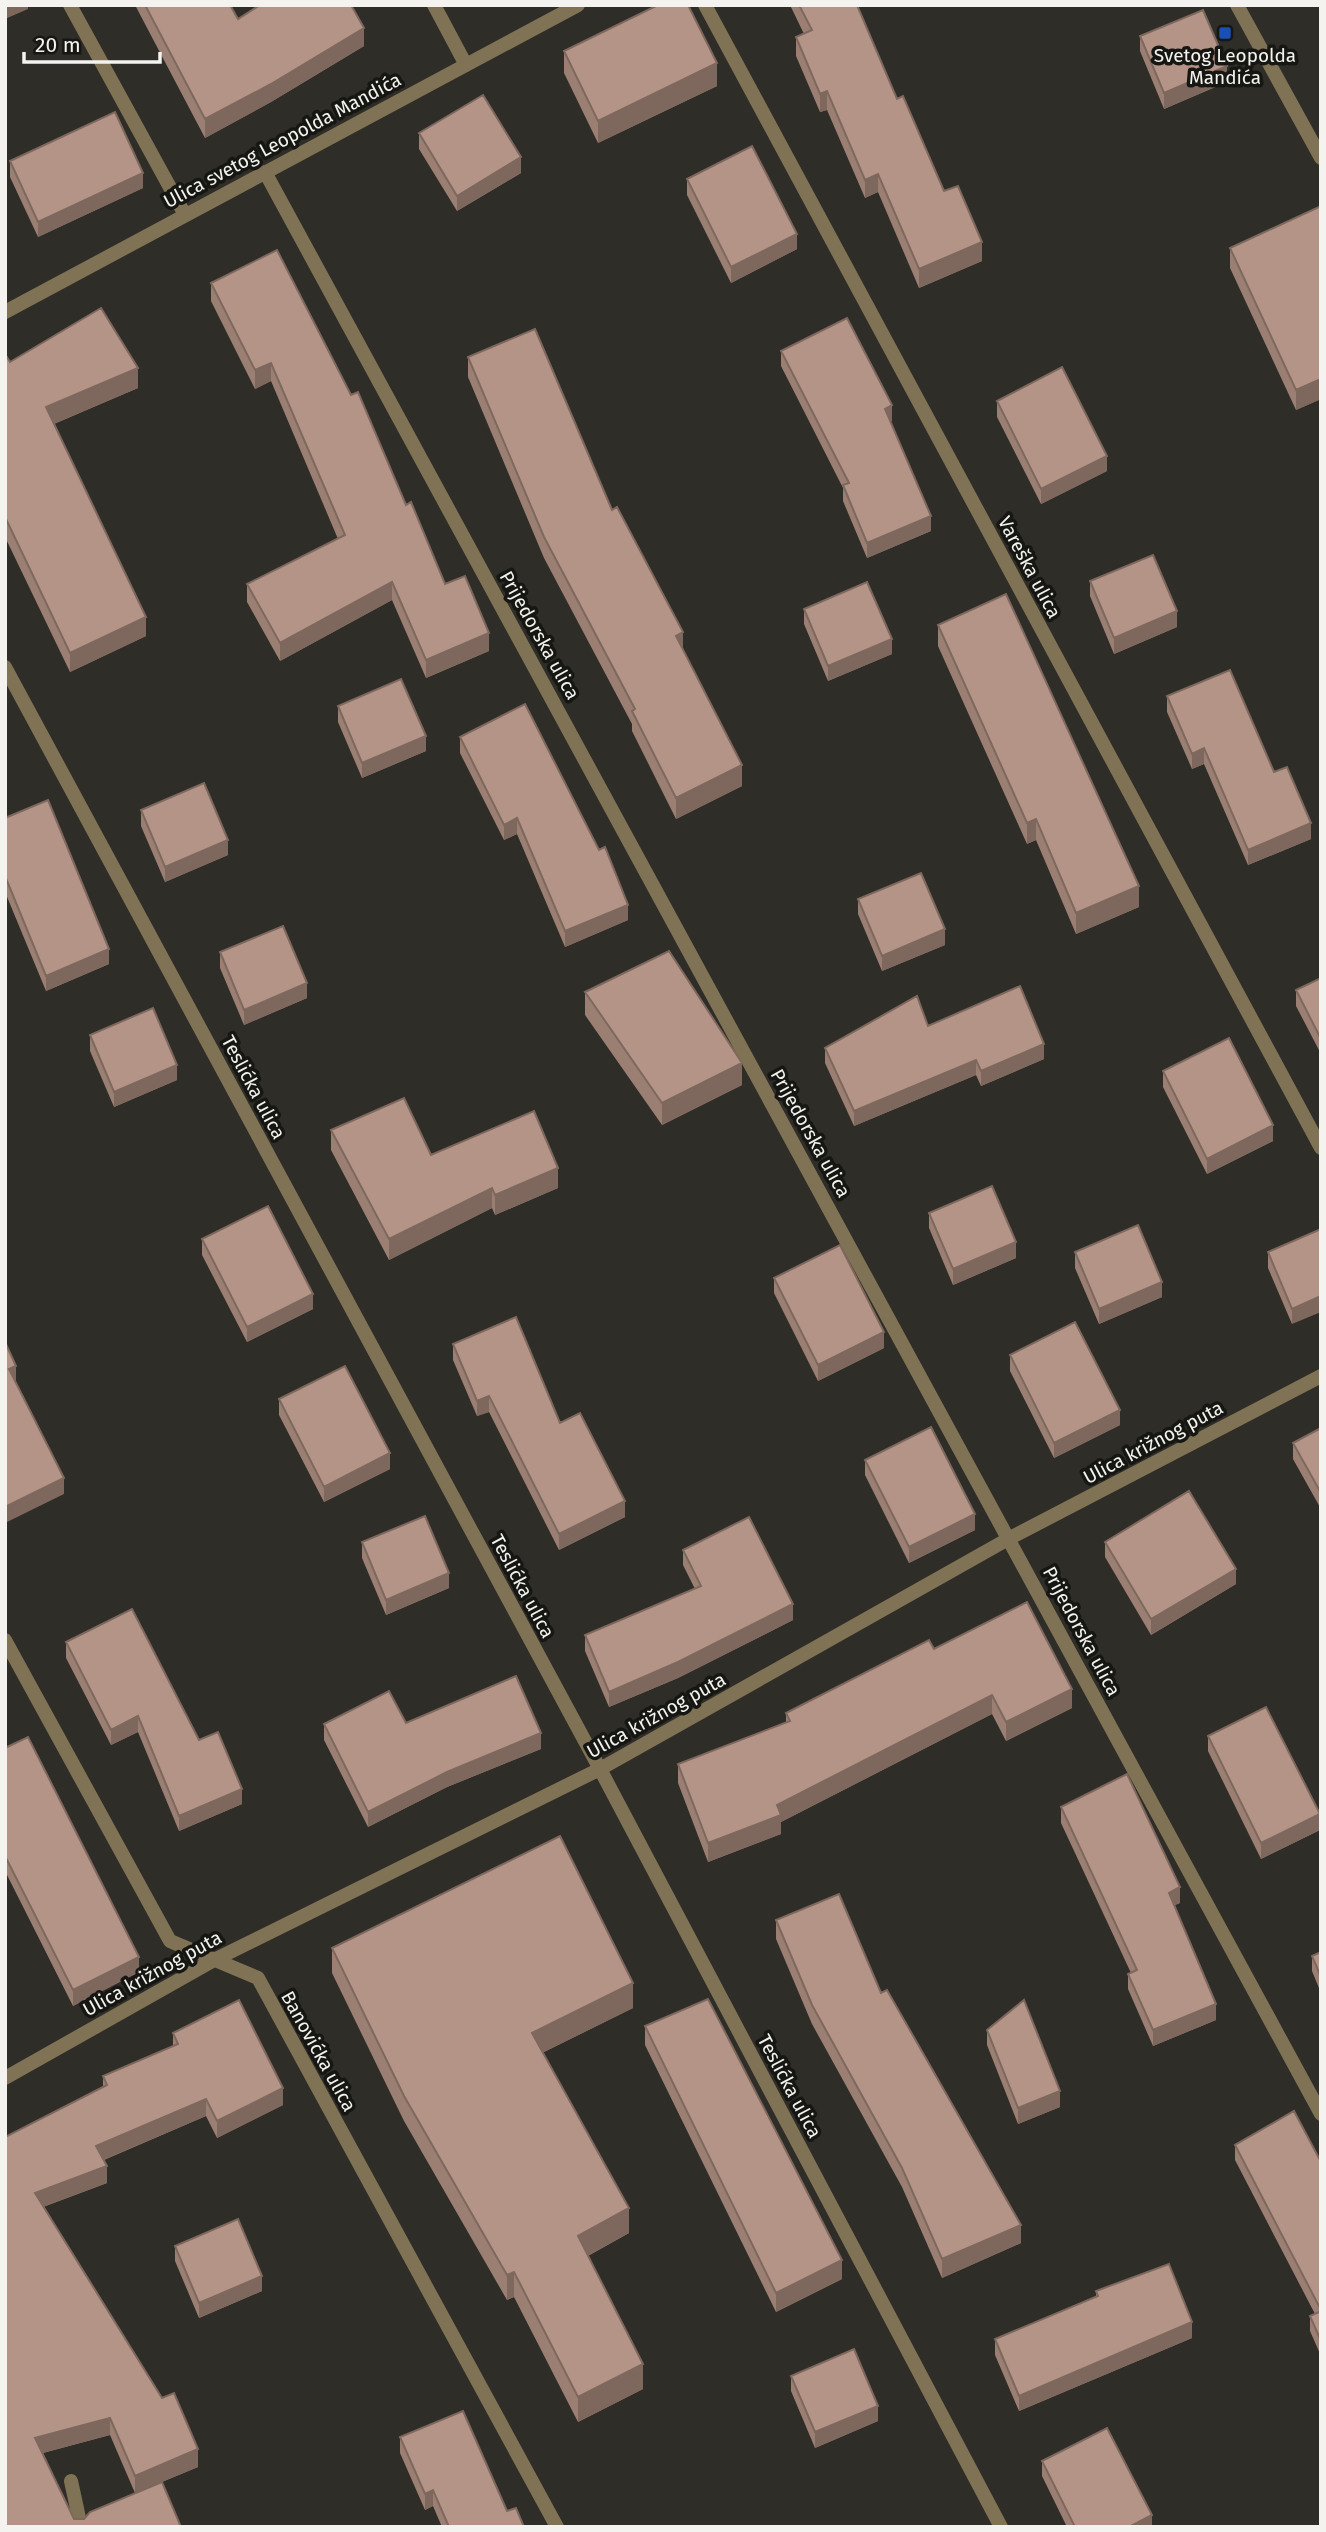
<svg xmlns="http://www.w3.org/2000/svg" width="1326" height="2532" font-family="'Fira Sans',sans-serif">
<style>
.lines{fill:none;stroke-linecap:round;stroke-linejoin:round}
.minor{stroke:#807355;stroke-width:14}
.tertiary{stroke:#807355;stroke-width:14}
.wall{fill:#9b7f73;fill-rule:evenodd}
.shaded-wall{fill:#7e685e}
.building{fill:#b49486;stroke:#7e685e;stroke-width:2}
.transit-dot{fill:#1a4fb4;stroke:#161613;stroke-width:2.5}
.labels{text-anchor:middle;stroke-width:7;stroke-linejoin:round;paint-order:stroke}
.poi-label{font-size:19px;fill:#f4f3ef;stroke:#161613}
.street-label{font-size:19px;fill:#f4f3ef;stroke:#161613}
</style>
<rect width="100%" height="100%" fill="#2f2d28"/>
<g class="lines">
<path class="minor" d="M 70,5 L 184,213
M 434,5 L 466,65
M 705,5 L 1321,1148
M 265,172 L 1321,2114
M 5,312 L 578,5
M 5,667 L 600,1769 L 1001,2527
M 5,1640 L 170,1941 L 258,1978 L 557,2527
M 5,2078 L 216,1959 L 600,1769 L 1010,1538 L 1321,1376
M 71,2481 L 81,2527"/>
<path class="tertiary" d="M 1237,5 L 1321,158"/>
</g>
<path class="wall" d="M 135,5 L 230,5 L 238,19 L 364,46 L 271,102 L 205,138 Z
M 790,5 L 857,5 L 897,99 L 944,191 L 982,261 L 919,288 L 878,192 L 865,198 L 827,110 L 820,112 L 796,56 L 796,37 L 804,34 Z
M 1140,36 L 1227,82 L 1164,109 L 1140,51 Z
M 564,51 L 717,86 L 598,143 L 564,73 Z
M 419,133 L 521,173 L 457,211 L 419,149 Z
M 10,161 L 143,188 L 38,237 L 10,177 Z
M 687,179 L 797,249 L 731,283 L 687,195 Z
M 1321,206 L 1321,399 L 1296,410 L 1230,268 L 1230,248 Z
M 211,283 L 406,505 L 445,584 L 489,651 L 426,678 L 392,600 L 280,661 L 247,602 L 247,584 L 338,539 L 271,381 L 255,389 L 211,301 Z
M 781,351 L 892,421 L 890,421 L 931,531 L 867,558 L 843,501 L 843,488 L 781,366 Z
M 5,354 L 10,362 L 138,388 L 54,424 L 146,636 L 70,672 L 5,537 Z
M 468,357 L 612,510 L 742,786 L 676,819 L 632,731 L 632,724 L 544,558 L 468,377 Z
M 997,401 L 1107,471 L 1041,504 L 997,417 Z
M 1090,581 L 1177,627 L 1114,654 L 1090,596 Z
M 804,609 L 892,654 L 828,681 L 804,624 Z
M 938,625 L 1139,907 L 1076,934 L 1036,840 L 1027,844 L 938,646 Z
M 1167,696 L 1274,772 L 1311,839 L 1248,865 L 1204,764 L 1192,769 L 1167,712 Z
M 338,706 L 426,751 L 362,778 L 338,722 Z
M 460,737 L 628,920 L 565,947 L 517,834 L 504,840 L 460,753 Z
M 141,810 L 228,855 L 165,882 L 141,826 Z
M 5,818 L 109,964 L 46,991 L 5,892 Z
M 858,899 L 945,945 L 882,971 L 858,914 Z
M 220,952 L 307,998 L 244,1025 L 220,968 Z
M 1321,978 L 1321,1054 L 1296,1006 L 1296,990 Z
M 585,992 L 742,1085 L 662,1125 L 585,1015 Z
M 928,1026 L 1044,1059 L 981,1086 L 976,1075 L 854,1126 L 825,1063 L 825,1048 Z
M 90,1035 L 177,1080 L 114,1107 L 90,1051 Z
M 1163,1071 L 1273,1141 L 1207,1174 L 1163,1087 Z
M 331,1130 L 431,1155 L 558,1188 L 495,1215 L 492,1208 L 389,1260 L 331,1150 Z
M 929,1213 L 1016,1258 L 953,1285 L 929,1228 Z
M 1321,1229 L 1292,1324 L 1268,1268 L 1268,1252 Z
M 202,1239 L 313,1309 L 247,1342 L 202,1255 Z
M 1075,1252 L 1162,1297 L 1099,1324 L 1075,1268 Z
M 774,1278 L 884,1348 L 818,1381 L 774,1293 Z
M 453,1344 L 560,1423 L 625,1517 L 559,1550 L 489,1412 L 477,1416 L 453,1360 Z
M 1010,1355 L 1120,1425 L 1054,1458 L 1010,1371 Z
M 279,1399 L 390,1469 L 324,1502 L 279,1415 Z
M 1321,1428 L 1321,1509 L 1293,1459 L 1293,1443 Z
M 865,1460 L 975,1530 L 909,1563 L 865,1475 Z
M 362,1542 L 449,1588 L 386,1615 L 362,1558 Z
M 1105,1542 L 1236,1584 L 1151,1635 L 1105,1557 Z
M 683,1550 L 793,1620 L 678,1678 L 609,1707 L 585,1651 L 585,1635 L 695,1589 L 683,1565 Z
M 66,1642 L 199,1740 L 242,1804 L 179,1831 L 138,1732 L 111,1745 L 66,1658 Z
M 934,1649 L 1072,1708 L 1006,1741 L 992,1714 L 781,1822 L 781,1834 L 708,1862 L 678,1783 L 678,1764 L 786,1722 L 786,1713 Z
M 406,1723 L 541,1749 L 447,1787 L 368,1827 L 324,1740 L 324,1724 Z
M 1208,1736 L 1320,1830 L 1261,1859 L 1208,1751 Z
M 5,1748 L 139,1972 L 73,2006 L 5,1871 Z
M 1061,1807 L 1180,1903 L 1174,1905 L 1216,2020 L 1153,2046 L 1128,1989 L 1128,1974 L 1131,1973 L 1061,1823 Z
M 776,1920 L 881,1993 L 1021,2243 L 942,2278 L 902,2187 L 812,2024 L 776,1939 Z
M 332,1948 L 633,2008 L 542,2053 L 629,2233 L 588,2256 L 643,2389 L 578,2422 L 514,2297 L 507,2300 L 404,2121 L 332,1973 Z
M 1321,1952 L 1321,1993 L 1312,1971 L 1312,1956 Z
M 645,2026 L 842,2279 L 776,2312 L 645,2045 Z
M 987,2030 L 1060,2107 L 1018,2124 L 987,2045 Z
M 173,2033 L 283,2105 L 217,2138 L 206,2116 L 104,2160 L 107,2183 L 43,2207 L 198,2467 L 162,2482 L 181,2527 L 5,2527 L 5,2137 L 103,2087 L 103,2076 L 173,2046 ZM 110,2435 L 135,2493 L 84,2519 L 74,2519 L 43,2453 Z
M 1235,2145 L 1321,2162 L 1321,2356 L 1310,2331 L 1310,2316 L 1315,2314 L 1235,2160 Z
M 175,2246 L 262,2291 L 199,2318 L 175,2261 Z
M 1096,2291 L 1192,2338 L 1019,2411 L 995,2355 L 995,2339 L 1096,2296 Z
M 791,2376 L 878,2421 L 815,2448 L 791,2391 Z
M 400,2437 L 507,2511 L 524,2527 L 442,2527 L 433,2506 L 425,2510 L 400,2453 Z
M 1042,2461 L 1152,2527 L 1067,2527 L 1042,2476 Z"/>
<path class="shaded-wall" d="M 5,5 L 28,5 L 28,9 L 5,19 Z
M 364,28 L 364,46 L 271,102 L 205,138 L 205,119 Z
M 717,63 L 717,86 L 598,143 L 598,121 Z
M 1227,66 L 1227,82 L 1164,109 L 1164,93 Z
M 827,91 L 827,110 L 820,112 L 820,94 Z
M 521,157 L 521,173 L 457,211 L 457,196 Z
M 143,173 L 143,188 L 38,237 L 38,222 Z
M 878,174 L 878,192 L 865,198 L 865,180 Z
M 797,234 L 797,249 L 731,283 L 731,267 Z
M 982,242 L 982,261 L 919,288 L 919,269 Z
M 271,363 L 271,381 L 255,389 L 255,370 Z
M 138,368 L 138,388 L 46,427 L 46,407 Z
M 1321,379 L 1321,399 L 1296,410 L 1296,390 Z
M 892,405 L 892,421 L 885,424 L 885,409 Z
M 1107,456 L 1107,471 L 1041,504 L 1041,489 Z
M 931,516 L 931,531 L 867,558 L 867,543 Z
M 392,582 L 392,600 L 280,661 L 280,643 Z
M 1177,611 L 1177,627 L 1114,654 L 1114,638 Z
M 146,617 L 146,636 L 70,672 L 70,653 Z
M 683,632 L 683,652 L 676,636 Z
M 489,633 L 489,651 L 426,678 L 426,660 Z
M 892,639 L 892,654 L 828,681 L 828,666 Z
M 426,736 L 426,751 L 362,778 L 362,763 Z
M 1204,748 L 1204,764 L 1192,769 L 1192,754 Z
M 742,765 L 742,786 L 676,819 L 676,798 Z
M 517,818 L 517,834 L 504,840 L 504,825 Z
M 1036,819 L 1036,840 L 1027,844 L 1027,823 Z
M 1311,823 L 1311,839 L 1248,865 L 1248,850 Z
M 228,840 L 228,855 L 165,882 L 165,867 Z
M 1139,886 L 1139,907 L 1076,934 L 1076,913 Z
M 628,905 L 628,920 L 565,947 L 565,931 Z
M 945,929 L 945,945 L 882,971 L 882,956 Z
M 109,949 L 109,964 L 46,991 L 46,976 Z
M 307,983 L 307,998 L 244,1025 L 244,1010 Z
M 1044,1044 L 1044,1059 L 981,1086 L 981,1071 Z
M 976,1060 L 976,1075 L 854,1126 L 854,1111 Z
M 742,1063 L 742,1085 L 662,1125 L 662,1103 Z
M 177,1065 L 177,1080 L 114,1107 L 114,1092 Z
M 1273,1125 L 1273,1141 L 1207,1174 L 1207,1159 Z
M 558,1168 L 558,1188 L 495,1215 L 495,1195 Z
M 492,1188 L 492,1208 L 389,1260 L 389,1239 Z
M 1016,1242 L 1016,1258 L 953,1285 L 953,1269 Z
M 1162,1282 L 1162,1297 L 1099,1324 L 1099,1309 Z
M 313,1294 L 313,1309 L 247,1342 L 247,1327 Z
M 1321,1296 L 1321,1312 L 1292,1324 L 1292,1309 Z
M 884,1332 L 884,1348 L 818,1381 L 818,1365 Z
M 16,1366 L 16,1382 L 9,1369 Z
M 489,1396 L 489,1412 L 477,1416 L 477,1401 Z
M 1120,1410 L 1120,1425 L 1054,1458 L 1054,1443 Z
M 390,1453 L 390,1469 L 324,1502 L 324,1487 Z
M 64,1478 L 64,1494 L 5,1523 L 5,1507 Z
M 625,1501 L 625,1517 L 559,1550 L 559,1534 Z
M 975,1514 L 975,1530 L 909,1563 L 909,1547 Z
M 1236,1569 L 1236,1584 L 1151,1635 L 1151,1619 Z
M 449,1573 L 449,1588 L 386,1615 L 386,1600 Z
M 793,1604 L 793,1620 L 678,1678 L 609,1707 L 609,1692 Z
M 1072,1689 L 1072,1708 L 1006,1741 L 1006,1722 Z
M 992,1695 L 992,1714 L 781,1822 L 781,1834 L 708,1862 L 708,1843 L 777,1805 Z
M 138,1716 L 138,1732 L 111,1745 L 111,1730 Z
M 541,1733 L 541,1749 L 447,1787 L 368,1827 L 368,1812 L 447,1772 Z
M 242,1789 L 242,1804 L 179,1831 L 179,1816 Z
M 1320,1814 L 1320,1830 L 1261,1859 L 1261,1843 Z
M 1180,1887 L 1180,1903 L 1169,1908 L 1169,1893 Z
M 139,1957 L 139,1972 L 73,2006 L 73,1990 Z
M 633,1983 L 633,2008 L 532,2058 L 532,2033 Z
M 1216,2004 L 1216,2020 L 1153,2046 L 1153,2030 Z
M 283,2088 L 283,2105 L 217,2138 L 217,2121 Z
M 1060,2091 L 1060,2107 L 1018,2124 L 1018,2108 Z
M 206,2099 L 206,2116 L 96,2163 L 96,2146 Z
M 107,2166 L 107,2183 L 35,2210 L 35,2193 Z
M 629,2208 L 629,2233 L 578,2261 L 578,2236 Z
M 1021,2225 L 1021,2243 L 942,2278 L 942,2259 Z
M 842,2260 L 842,2279 L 776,2312 L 776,2293 Z
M 514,2272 L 514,2297 L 507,2300 L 507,2275 Z
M 262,2276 L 262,2291 L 199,2318 L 199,2303 Z
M 1192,2322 L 1192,2338 L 1019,2411 L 1019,2396 Z
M 643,2364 L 643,2389 L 578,2422 L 578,2397 Z
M 878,2406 L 878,2421 L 815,2448 L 815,2432 Z
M 110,2418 L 110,2435 L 35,2455 L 35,2438 Z
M 198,2449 L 198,2467 L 135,2493 L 135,2476 Z
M 433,2490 L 433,2506 L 425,2510 L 425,2494 Z
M 1152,2515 L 1152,2527 L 1129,2527 Z"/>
<path class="building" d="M 145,5 L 230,5 L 238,19 L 260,5 L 351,5 L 364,28 L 271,84 L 205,119 Z
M 658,5 L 688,5 L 717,63 L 598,121 L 564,51 Z
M 799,5 L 857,5 L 897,99 L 903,96 L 944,191 L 958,186 L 982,242 L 919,269 L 878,174 L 865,180 L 827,91 L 820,94 L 796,37 L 812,30 Z
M 1203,10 L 1227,66 L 1164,93 L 1140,36 Z
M 483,95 L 521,157 L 457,196 L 419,133 Z
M 115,112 L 143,173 L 38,222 L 10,161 Z
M 752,146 L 797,234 L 731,267 L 687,179 Z
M 1321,206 L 1321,379 L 1296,390 L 1230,248 Z
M 277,250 L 351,395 L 358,392 L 406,505 L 411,502 L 445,584 L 465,576 L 489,633 L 426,660 L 392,582 L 280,643 L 247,584 L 345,535 L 271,363 L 255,370 L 211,283 Z
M 101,308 L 138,368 L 46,407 L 146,617 L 70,653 L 5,517 L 5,354 L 10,362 Z
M 847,318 L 892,405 L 885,409 L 931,516 L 867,543 L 843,485 L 849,483 L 781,351 Z
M 535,329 L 612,510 L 617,507 L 683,632 L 676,636 L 742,765 L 676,798 L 632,711 L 635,709 L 544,537 L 468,357 Z
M 1062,367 L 1107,456 L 1041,489 L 997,401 Z
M 1153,555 L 1177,611 L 1114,638 L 1090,581 Z
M 867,582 L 892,639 L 828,666 L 804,609 Z
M 1006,594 L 1139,886 L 1076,913 L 1036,819 L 1027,823 L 938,625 Z
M 1230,670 L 1274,772 L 1287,767 L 1311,823 L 1248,850 L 1204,748 L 1192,754 L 1167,696 Z
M 401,679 L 426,736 L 362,763 L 338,706 Z
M 525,704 L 599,850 L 605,847 L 628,905 L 565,931 L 517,818 L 504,825 L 460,737 Z
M 204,783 L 228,840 L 165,867 L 141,810 Z
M 48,800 L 109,949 L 46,976 L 5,876 L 5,818 Z
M 921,873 L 945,929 L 882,956 L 858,899 Z
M 283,926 L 307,983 L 244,1010 L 220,952 Z
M 669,951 L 742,1063 L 662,1103 L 585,992 Z
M 1321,978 L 1321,1039 L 1296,990 Z
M 1020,986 L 1044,1044 L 981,1071 L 976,1060 L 854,1111 L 825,1048 L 917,996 L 928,1026 Z
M 153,1008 L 177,1065 L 114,1092 L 90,1035 Z
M 1229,1038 L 1273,1125 L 1207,1159 L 1163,1071 Z
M 404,1098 L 431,1155 L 534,1111 L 558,1168 L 495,1195 L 492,1188 L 389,1239 L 331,1130 Z
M 992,1186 L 1016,1242 L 953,1269 L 929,1213 Z
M 268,1206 L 313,1294 L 247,1327 L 202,1239 Z
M 1138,1225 L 1162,1282 L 1099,1309 L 1075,1252 Z
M 1321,1229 L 1321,1296 L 1292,1309 L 1268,1252 Z
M 840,1245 L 884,1332 L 818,1365 L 774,1278 Z
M 516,1317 L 560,1423 L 580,1413 L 625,1501 L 559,1534 L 489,1396 L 477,1401 L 453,1344 Z
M 1075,1322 L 1120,1410 L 1054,1443 L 1010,1355 Z
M 5,1342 L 16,1366 L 9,1369 L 64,1478 L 5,1507 Z
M 345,1366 L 390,1453 L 324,1487 L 279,1399 Z
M 931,1427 L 975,1514 L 909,1547 L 865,1460 Z
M 1321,1428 L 1321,1493 L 1293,1443 Z
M 1189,1491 L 1236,1569 L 1151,1619 L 1105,1542 Z
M 425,1516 L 449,1573 L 386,1600 L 362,1542 Z
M 749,1517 L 793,1604 L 678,1662 L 609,1692 L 585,1635 L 701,1586 L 683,1550 Z
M 1027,1602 L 1072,1689 L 1006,1722 L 992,1695 L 777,1805 L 781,1815 L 708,1843 L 678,1764 L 790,1721 L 786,1713 L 929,1640 L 934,1649 Z
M 132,1609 L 199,1740 L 218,1732 L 242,1789 L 179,1816 L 138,1716 L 111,1730 L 66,1642 Z
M 516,1676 L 541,1733 L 447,1772 L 368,1812 L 324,1724 L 389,1691 L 406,1723 Z
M 1266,1707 L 1320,1814 L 1261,1843 L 1208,1736 Z
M 28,1737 L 139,1957 L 73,1990 L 5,1856 L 5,1748 Z
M 1127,1774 L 1180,1887 L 1169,1893 L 1216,2004 L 1153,2030 L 1128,1974 L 1137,1970 L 1061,1807 Z
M 560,1836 L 633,1983 L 532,2033 L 629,2208 L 578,2236 L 643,2364 L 578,2397 L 514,2272 L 507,2275 L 404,2096 L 332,1948 Z
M 839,1894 L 881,1993 L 887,1990 L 1021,2225 L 942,2259 L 902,2168 L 812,2005 L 776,1920 Z
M 1321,1952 L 1321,1977 L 1312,1956 Z
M 708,1999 L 842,2260 L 776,2293 L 645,2026 Z
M 239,2000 L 283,2088 L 217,2121 L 206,2099 L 96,2146 L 107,2166 L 35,2193 L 162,2398 L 174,2393 L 198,2449 L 135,2476 L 110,2418 L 35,2438 L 74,2519 L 84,2519 L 90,2512 L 162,2482 L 181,2527 L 5,2527 L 5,2137 L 107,2085 L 103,2076 L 178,2044 L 173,2033 Z
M 1024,2000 L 1060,2091 L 1018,2108 L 987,2030 Z
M 1294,2111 L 1321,2162 L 1321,2310 L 1235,2145 Z
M 238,2219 L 262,2276 L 199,2303 L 175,2246 Z
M 1169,2264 L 1192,2322 L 1019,2396 L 995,2339 L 1098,2296 L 1096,2291 Z
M 1321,2311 L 1321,2341 L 1310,2316 Z
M 854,2349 L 878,2406 L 815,2432 L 791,2376 Z
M 463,2411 L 507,2511 L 516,2508 L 524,2527 L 449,2527 L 433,2490 L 425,2494 L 400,2437 Z
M 1107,2428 L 1152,2515 L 1129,2527 L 1075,2527 L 1042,2461 Z"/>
<rect class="transit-dot" x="1218" y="26" width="14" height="14" rx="3.5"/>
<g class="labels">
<g class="poi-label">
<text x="1225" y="62">Svetog Leopolda<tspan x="1225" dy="22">Mandića</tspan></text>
</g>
<g class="street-label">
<text transform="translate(282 140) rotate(-28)" y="7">Ulica svetog Leopolda Mandića</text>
<text transform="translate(1030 567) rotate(62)" y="7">Vareška ulica</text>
<text transform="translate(540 635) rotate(61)" y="7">Prijedorska ulica</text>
<text transform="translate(254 1087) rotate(62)" y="7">Teslićka ulica</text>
<text transform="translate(811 1133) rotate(61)" y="7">Prijedorska ulica</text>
<text transform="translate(1153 1442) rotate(-28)" y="7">Ulica križnog puta</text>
<text transform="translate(523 1586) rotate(62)" y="7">Teslićka ulica</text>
<text transform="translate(1082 1631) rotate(62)" y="7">Prijedorska ulica</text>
<text transform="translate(656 1715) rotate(-29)" y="7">Ulica križnog puta</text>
<text transform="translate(152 1973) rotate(-29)" y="7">Ulica križnog puta</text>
<text transform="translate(319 2051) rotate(61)" y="7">Banovićka ulica</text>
<text transform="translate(790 2086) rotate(62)" y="7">Teslićka ulica</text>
</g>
</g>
<rect width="1326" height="2532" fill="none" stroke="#f4f3ef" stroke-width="14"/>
<path d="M24 52v10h136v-10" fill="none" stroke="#f4f3ef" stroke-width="3.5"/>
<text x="35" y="52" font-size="21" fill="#f4f3ef" stroke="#161613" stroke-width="5" paint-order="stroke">20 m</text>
</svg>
